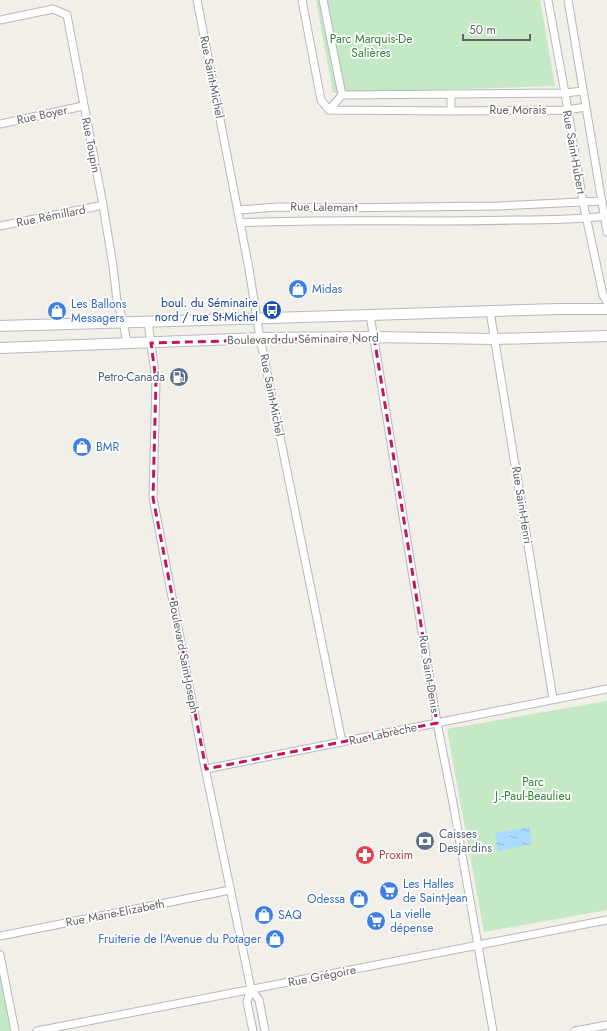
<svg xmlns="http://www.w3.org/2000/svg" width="607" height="1031" font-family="Jost,sans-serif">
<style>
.park{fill:#c5e8c5}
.water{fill:url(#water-ripples)}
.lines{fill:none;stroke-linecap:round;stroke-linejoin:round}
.minor-casing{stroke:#b5b8bc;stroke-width:9}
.secondary-casing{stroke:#b6babf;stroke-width:12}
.minor{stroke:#fff;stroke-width:7}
.secondary{stroke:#fff;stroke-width:10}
.marked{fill:none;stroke:#c2185b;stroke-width:3;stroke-dasharray:8 5;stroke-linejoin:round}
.labels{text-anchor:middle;stroke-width:3.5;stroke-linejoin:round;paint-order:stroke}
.park-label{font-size:12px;fill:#348238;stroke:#fff}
.street-label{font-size:12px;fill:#5f6368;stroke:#fff}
.shop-label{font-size:12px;fill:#366cbe;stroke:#fff;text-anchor:start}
.transit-label{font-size:12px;fill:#164399;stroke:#fff;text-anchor:end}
.service-label{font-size:12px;fill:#4e5e75;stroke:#fff;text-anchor:end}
.health-label{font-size:12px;fill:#be3a42;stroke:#fff;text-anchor:start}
</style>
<defs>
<pattern id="water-ripples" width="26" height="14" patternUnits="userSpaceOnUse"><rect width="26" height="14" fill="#aadaff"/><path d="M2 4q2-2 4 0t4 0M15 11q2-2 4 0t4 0" fill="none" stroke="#8eb4d2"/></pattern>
</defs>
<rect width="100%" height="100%" fill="#f1efe8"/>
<path class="park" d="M 316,0 L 540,0 L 555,86 L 333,93 Z
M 607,701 L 607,910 L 484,932 L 447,729 Z
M 0,953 L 14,1031 L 0,1031 Z"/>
<path class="water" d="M 529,827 L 532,844 L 498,851 L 495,833 Z"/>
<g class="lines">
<defs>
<path id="minor" d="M 197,0 L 249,269 L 260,338 L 342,742
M 302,0 L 321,100 L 329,110 L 451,111 L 567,110 L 586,107
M 323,0 L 342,95 L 565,93 L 583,91
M 548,0 L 565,93 L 583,202 L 603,295 L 607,302
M 568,0 L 607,232
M 0,20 L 53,9 L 67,15 L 103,205 L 113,266 L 117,301 L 123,321 L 127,343
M 329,110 L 342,95
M 451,111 L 451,94
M 0,124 L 83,106
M 238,210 L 278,207 L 329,208 L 498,206 L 602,201
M 240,223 C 331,218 422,223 514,220 C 544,220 574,220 605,216
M 0,226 L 103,205
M 490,311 L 553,699
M 370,315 L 437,723 L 453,803 L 493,1031
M 148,322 L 156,380 L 153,498 L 203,758 L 251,989 L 259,1000 L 265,1031
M 206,769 L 607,689
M 0,936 L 230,890
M 0,955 L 15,1031
M 251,989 L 247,1002 L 253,1031
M 37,1031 L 607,920
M 575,1031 L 607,1025"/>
<path id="secondary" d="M 0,326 L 370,315 L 559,309 L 607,309
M 0,348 L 260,338 L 374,337 L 495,339 L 607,336"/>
</defs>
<use href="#minor" class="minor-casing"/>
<use href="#secondary" class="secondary-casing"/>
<use href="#minor" class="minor"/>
<use href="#secondary" class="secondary"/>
</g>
<path class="marked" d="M 374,337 L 437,723 L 206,769 L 153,498 L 156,380 L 151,343 Z"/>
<defs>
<symbol id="shop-disc" viewBox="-11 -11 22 22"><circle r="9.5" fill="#3f7fe0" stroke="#fff"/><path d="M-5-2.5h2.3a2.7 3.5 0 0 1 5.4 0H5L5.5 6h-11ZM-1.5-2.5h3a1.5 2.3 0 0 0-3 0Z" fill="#fff"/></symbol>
<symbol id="bus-disc" viewBox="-11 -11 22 22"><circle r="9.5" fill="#1a4fb4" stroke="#fff"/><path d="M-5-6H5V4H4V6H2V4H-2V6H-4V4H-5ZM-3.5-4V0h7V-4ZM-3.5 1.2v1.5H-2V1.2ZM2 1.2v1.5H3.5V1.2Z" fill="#fff"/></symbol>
<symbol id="fuel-disc" viewBox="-11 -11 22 22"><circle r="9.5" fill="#5c6f8a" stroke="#fff"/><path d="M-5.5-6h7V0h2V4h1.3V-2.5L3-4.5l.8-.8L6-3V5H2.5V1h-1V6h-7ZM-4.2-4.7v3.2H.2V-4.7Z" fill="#fff"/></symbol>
<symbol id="bank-disc" viewBox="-11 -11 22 22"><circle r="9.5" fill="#5c6f8a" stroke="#fff"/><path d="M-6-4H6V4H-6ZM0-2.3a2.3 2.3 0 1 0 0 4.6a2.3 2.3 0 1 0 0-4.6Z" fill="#fff"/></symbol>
<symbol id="pharmacy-disc" viewBox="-11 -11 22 22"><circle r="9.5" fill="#e0444e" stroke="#fff"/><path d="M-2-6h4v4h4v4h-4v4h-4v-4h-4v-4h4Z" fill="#fff"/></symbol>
<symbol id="supermarket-disc" viewBox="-11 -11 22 22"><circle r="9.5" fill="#3f7fe0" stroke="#fff"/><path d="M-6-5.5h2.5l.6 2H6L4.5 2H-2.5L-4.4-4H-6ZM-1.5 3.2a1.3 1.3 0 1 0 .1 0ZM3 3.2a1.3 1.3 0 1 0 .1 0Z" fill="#fff"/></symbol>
</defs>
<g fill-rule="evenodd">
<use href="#shop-disc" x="287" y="278" width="22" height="22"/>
<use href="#bus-disc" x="261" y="299" width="22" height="22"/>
<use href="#shop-disc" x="46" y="300" width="22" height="22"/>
<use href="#fuel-disc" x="168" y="366" width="22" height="22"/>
<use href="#shop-disc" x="71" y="436" width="22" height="22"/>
<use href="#bank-disc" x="414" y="830" width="22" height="22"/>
<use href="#pharmacy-disc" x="354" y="844" width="22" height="22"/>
<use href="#supermarket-disc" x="378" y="880" width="22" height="22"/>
<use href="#shop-disc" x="348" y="888" width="22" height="22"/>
<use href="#shop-disc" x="253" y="904" width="22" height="22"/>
<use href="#supermarket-disc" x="365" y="910" width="22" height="22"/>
<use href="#shop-disc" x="264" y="928" width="22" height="22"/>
</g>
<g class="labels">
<g class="park-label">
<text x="371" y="43">Parc Marquis-De<tspan x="371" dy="14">Salières</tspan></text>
<text x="533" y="786">Parc<tspan x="533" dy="14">J.-Paul-Beaulieu</tspan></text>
</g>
<g class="street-label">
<text transform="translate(212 77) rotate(79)" y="4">Rue Saint-Michel</text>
<text x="518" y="114">Rue Morais</text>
<text transform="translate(42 115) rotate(-12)" y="4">Rue Boyer</text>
<text transform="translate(91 145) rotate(79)" y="4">Rue Toupin</text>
<text transform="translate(574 152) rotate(80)" y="4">Rue Saint-Hubert</text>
<text transform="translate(324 207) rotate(1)" y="4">Rue Lalemant</text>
<text transform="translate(51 216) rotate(-11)" y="4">Rue Rémillard</text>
<text transform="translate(303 339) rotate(-1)" y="4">Boulevard du Séminaire Nord</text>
<text transform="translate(272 395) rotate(79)" y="4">Rue Saint-Michel</text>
<text transform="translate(522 505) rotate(81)" y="4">Rue Saint-Henri</text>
<text transform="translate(184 657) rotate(79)" y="4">Boulevard Saint-Joseph</text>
<text transform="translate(429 674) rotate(81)" y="4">Rue Saint-Denis</text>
<text transform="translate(383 734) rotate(-12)" y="4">Rue Labrèche</text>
<text transform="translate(115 913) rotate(-11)" y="4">Rue Marie-Elizabeth</text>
<text transform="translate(322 976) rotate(-11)" y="4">Rue Grégoire</text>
</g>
<g class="shop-label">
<text x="312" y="293">Midas</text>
<text x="71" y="308">Les Ballons<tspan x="71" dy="14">Messagers</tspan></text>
<text x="96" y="451">BMR</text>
<text x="403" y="888">Les Halles<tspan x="403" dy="14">de Saint-Jean</tspan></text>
<text x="345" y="903" text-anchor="end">Odessa</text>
<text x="390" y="918">La vielle<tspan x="390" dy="14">dépense</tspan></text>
<text x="278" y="919">SAQ</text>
<text x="261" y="943" text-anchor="end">Fruiterie de l'Avenue du Potager</text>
</g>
<g class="transit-label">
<text x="258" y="307">boul. du Séminaire<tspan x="258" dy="14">nord / rue St-Michel</tspan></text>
</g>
<g class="service-label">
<text x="165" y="381">Petro-Canada</text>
<text x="439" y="838" text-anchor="start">Caisses<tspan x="439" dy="14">Desjardins</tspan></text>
</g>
<g class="health-label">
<text x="379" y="859">Proxim</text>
</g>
</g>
<path d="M463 34v6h67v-6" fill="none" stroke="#5f6368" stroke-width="2"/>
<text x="469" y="34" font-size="12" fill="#5f6368" stroke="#ffffff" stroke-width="3" paint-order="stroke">50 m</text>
</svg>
